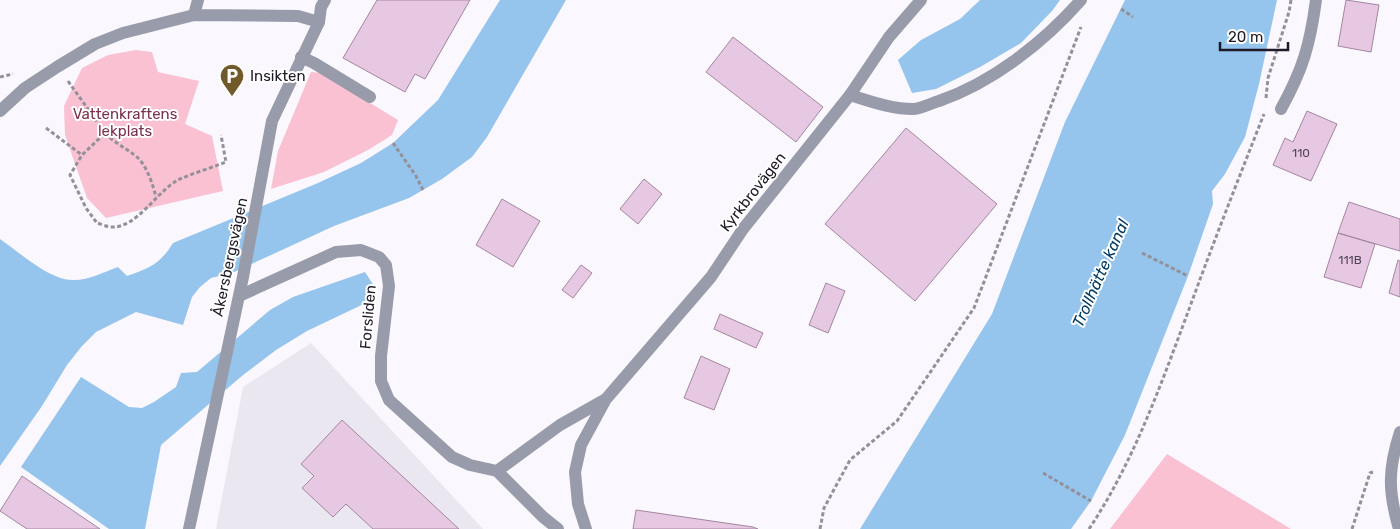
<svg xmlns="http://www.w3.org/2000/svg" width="1400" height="529" font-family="Rubik,sans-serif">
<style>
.built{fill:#ebe7f1}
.green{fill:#f9c1d2}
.water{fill:#95c4ed}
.building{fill:#e7c8e3;stroke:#a3869f}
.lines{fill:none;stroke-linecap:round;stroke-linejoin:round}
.path{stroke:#94909a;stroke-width:3;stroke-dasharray:4 2.5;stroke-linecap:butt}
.lane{stroke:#979baa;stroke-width:12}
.street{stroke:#979baa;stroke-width:12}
.labels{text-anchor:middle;stroke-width:4;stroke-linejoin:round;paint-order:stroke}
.number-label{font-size:12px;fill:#514656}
.poi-label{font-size:15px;fill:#1f1a27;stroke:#fff;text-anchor:start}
.park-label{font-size:15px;fill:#7c324e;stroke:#fff}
.street-label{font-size:15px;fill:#1f1a27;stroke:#fff}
.water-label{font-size:16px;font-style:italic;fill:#003a60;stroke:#fff}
</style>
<rect width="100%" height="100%" fill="#faf7ff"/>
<path class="built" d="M 311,343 L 483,529 L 216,529 L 243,387 Z"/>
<path class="green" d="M 136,50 L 152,52 L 158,72 L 199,81 L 185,124 L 212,136 L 223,191 L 106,218 L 87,198 L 65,135 L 64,106 L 82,68 L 108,55 Z
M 311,72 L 321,73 L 398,120 L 392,135 L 368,150 L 324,172 L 271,189 L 278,151 Z
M 1167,454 L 1291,529 L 1110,529 Z"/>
<path class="water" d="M 500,0 L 566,0 L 487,137 L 472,157 L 442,179 L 409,198 L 334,226 L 232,273 L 211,278 L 200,287 L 192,297 L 183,325 L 136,312 L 96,332 L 82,346 L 67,365 L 42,406 L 0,466 L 0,239 C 19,252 50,281 74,280 C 89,280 104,272 118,267 L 127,276 C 150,268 160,264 173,243 L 318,183 L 361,163 L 393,143 L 438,100 Z
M 980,0 L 1060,0 L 1052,11 L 1021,43 L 980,67 L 936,89 L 912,93 L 898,60 L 921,40 L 960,19 Z
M 1125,0 L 1277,0 L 1259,84 L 1245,137 L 1225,174 L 1212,191 L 1213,204 L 1188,276 L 1125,435 L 1091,501 L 1071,529 L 860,529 L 992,314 L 1065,122 Z
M 365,272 L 374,286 L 370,301 L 307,331 L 276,350 L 243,375 L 161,445 L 145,529 L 109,529 L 21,467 L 81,377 L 129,407 L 142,408 L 154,402 L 176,387 L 181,373 L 197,372 L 270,310 L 293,297 Z"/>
<path class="building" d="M 377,0 L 470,0 L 425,79 L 415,74 L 405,92 L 343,58 Z
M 1346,0 L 1379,5 L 1371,52 L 1338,46 Z
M 733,37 L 823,107 L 796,142 L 706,72 Z
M 1307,111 L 1337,124 L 1311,181 L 1273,165 L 1285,138 L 1293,142 Z
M 906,128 L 997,204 L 915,301 L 825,224 Z
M 644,179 L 662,194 L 638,224 L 620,209 Z
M 502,199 L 540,221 L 513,267 L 476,245 Z
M 1349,202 L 1400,219 L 1400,251 L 1338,233 Z
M 1338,233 L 1375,244 L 1361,288 L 1324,277 Z
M 1398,260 L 1400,261 L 1400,297 L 1389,293 Z
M 581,265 L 592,273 L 573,298 L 562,290 Z
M 826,283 L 845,291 L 828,333 L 809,325 Z
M 720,314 L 763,333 L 756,348 L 714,329 Z
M 701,356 L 730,369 L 714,410 L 684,398 Z
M 342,420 L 459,529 L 373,529 L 346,504 L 333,517 L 302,488 L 314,476 L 301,464 Z
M 22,476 L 100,529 L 27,529 L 0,511 Z
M 636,510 L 753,527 L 758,529 L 633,529 Z"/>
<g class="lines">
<path class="path" d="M 1121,9 L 1133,17
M 0,77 L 13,74
M 68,81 L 105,133 L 82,155 L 70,175 L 86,208 L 97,223 C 101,224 107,227 112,227 C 137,228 157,191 178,180 C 193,173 211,168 226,162 L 221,135
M 1266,98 L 1268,78 L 1289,12 L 1291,0
M 46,128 L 82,155
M 105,133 C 116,144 126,148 137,157 C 147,166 153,185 156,197
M 393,143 L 416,176 L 423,190
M 1142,253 L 1188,276
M 1043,473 L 1091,501
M 820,529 L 824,508 L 850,460 L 897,421 L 974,308 L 1081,27
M 1089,529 C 1133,463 1160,387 1188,312 C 1212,246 1238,180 1264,114
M 1352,529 L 1370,473 L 1373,472"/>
<path class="lane" d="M 194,15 L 198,0
M 301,57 L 314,63 L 370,97
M 850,95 C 870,101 891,109 913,109 C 921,109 931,103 939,101 C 993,82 1043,43 1081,0
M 0,111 L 25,88 L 57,67 L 95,44 L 123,33 L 194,15 L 298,16 L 319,22"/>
<path class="street" d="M 1281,109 C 1303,69 1310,45 1316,0
M 239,296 L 336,252 L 361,250 L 379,257 L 386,265 L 389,286 L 381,356 L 381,381 L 389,400 L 452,457 L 470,465 L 497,471
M 189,529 L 243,277 L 272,121 L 319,22 L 321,7 L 325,0
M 558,529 L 543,517 L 497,471 L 560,425 L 606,399
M 586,529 L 578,504 L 575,472 L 581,445 L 606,399 L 711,277 L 743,229 L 850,95 L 889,37 L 921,0
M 1399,529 C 1388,491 1388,469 1400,432"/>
</g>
<defs>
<symbol id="parking-pin" viewBox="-11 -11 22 30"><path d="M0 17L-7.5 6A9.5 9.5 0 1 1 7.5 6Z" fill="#715a2a" stroke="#fff"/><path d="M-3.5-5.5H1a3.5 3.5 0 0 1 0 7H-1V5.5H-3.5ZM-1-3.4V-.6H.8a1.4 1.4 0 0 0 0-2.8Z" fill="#fff"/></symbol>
</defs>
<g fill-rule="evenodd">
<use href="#parking-pin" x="218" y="62" width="28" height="38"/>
</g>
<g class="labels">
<g class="number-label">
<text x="1301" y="157">110</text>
<text x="1350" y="264">111B</text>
</g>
<g class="poi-label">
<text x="250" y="81">Insikten</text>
</g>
<g class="park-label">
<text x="125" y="119">Vattenkraftens<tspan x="125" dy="17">lekplats</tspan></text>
</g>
<g class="street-label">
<text transform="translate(753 192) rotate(-52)" y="5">Kyrkbrovägen</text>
<text transform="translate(230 257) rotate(-78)" y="5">Åkersbergsvägen</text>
<text transform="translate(368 317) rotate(-85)" y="5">Forsliden</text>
</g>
<g class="water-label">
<text transform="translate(1100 273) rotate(-66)" y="6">Trollhätte kanal</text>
</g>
</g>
<path d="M1220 42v8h68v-8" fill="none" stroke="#1f1a27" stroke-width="2.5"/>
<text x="1228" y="42" font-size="15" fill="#1f1a27" stroke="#ffffff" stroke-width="4" paint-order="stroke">20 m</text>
</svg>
